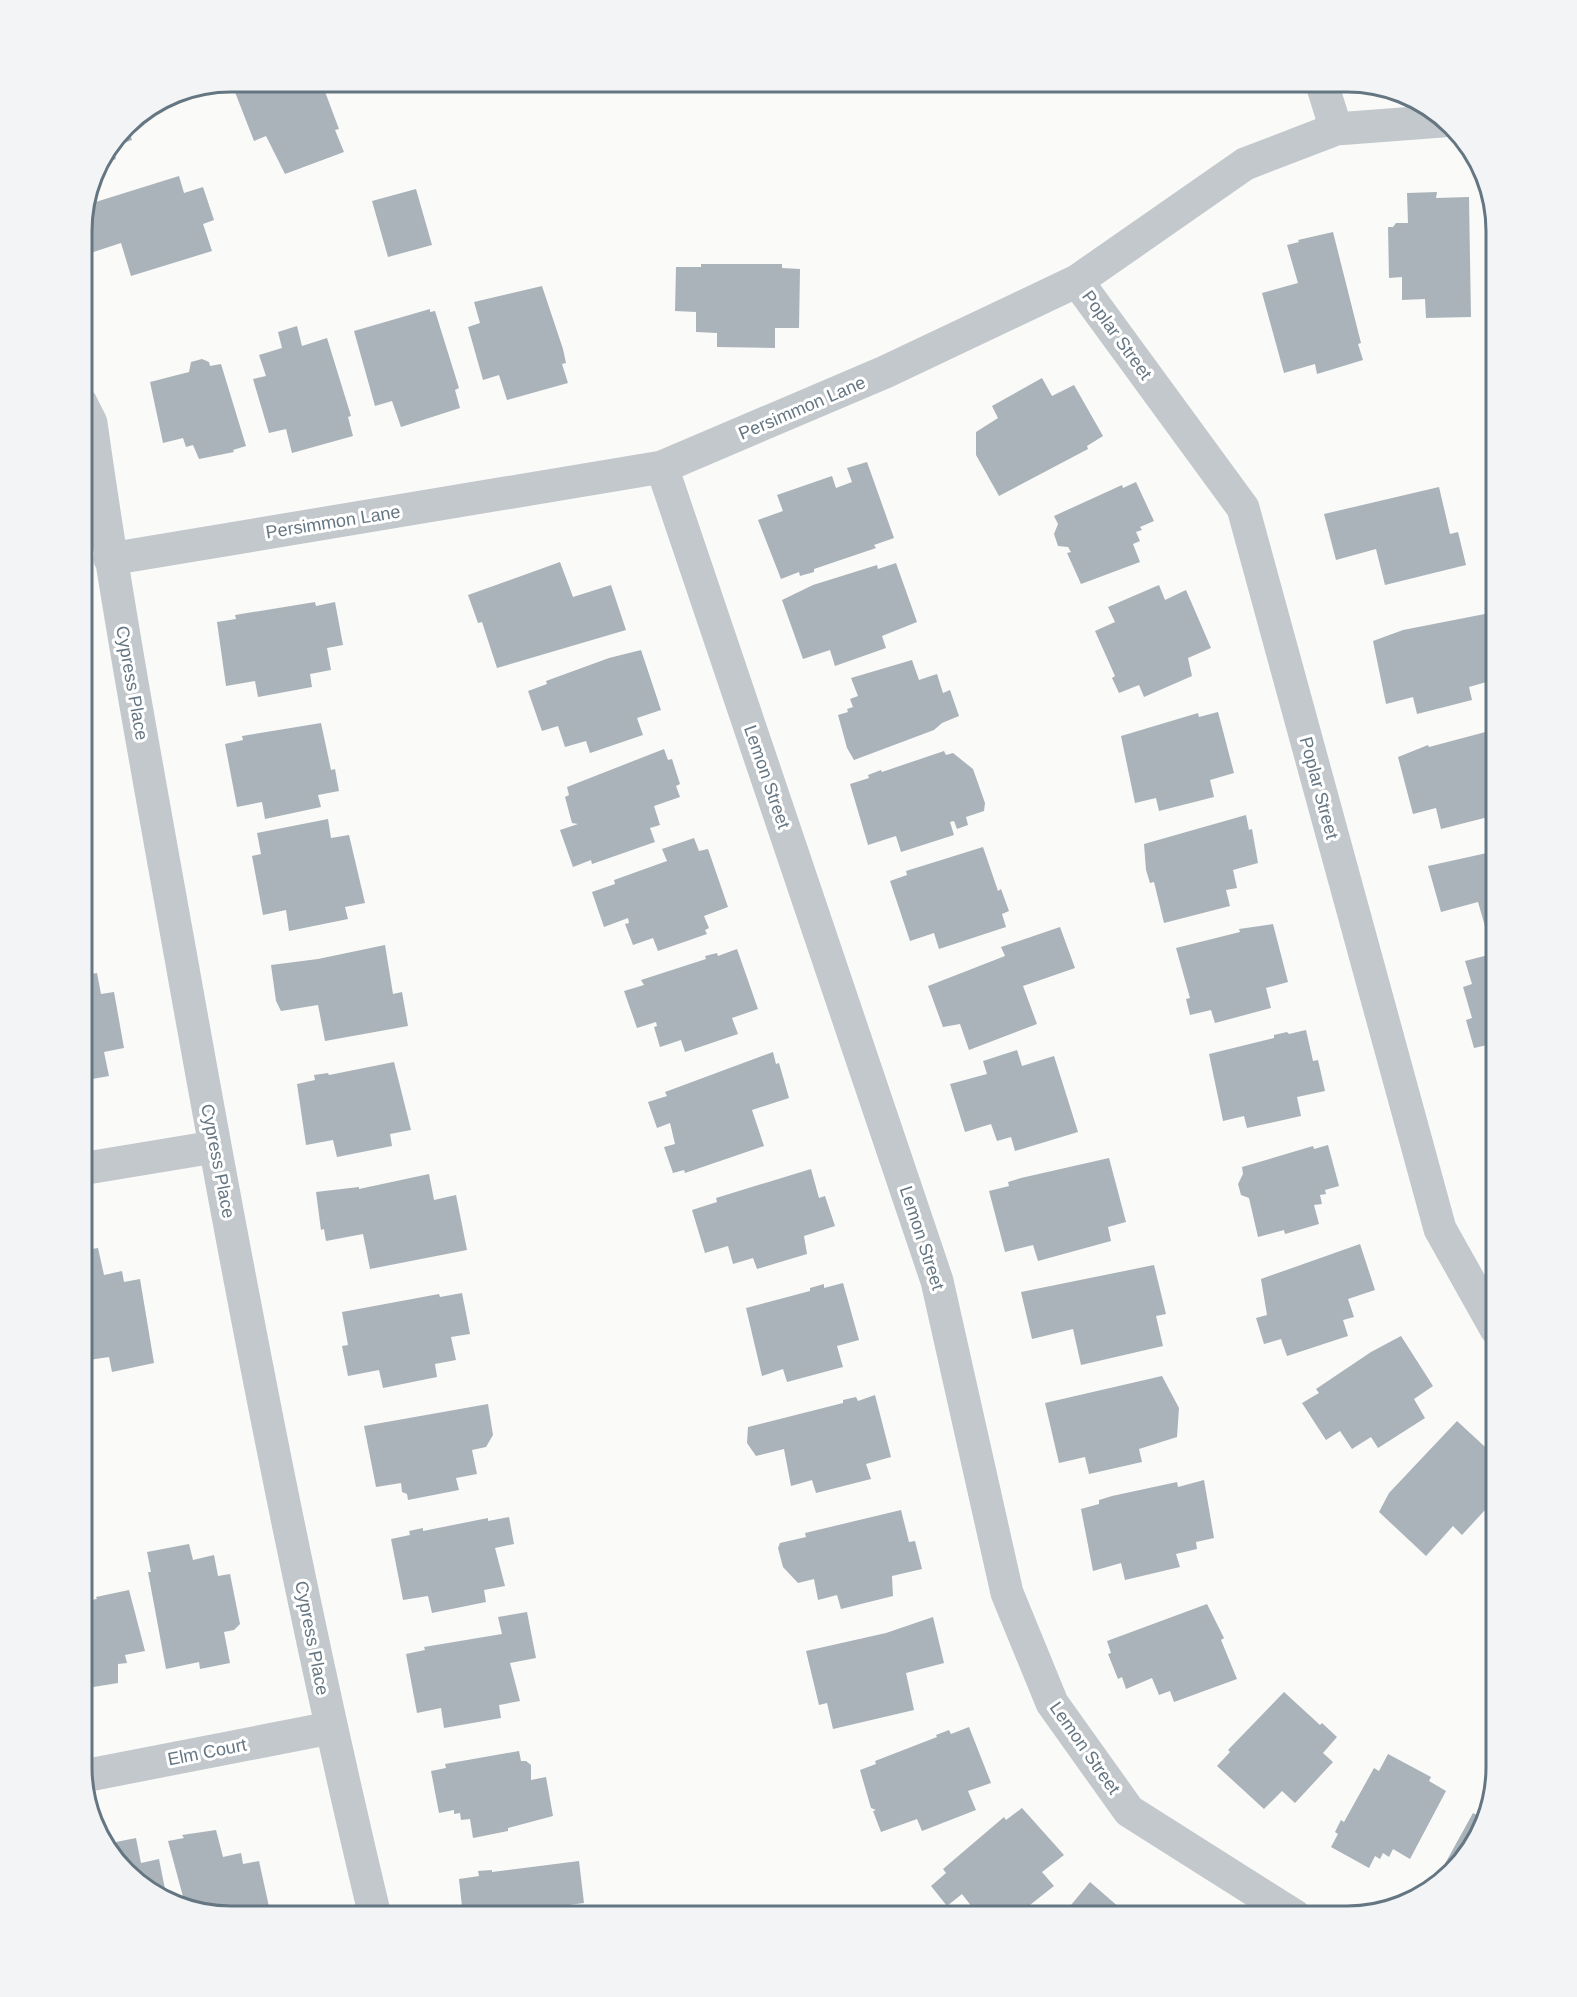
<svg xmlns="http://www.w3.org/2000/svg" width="1577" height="1997" font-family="Helvetica,sans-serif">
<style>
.building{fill:#aab3b9}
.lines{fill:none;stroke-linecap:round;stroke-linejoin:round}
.minor{stroke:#c3c8cc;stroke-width:33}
.labels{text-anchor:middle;stroke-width:6;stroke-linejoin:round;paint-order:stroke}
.street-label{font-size:18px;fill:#657683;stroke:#fff}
.rim{fill:none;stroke:#657683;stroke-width:3}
</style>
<rect width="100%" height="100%" fill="#fafaf8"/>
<path class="building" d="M 250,81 L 321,81 L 339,129 L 335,130 L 344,152 L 285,174 L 266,136 L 254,141 L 233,87 Z
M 127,125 L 132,140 L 112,147 L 116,159 L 96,166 Z
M 179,176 L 184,193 L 203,187 L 214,220 L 203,224 L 212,251 L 131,276 L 121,243 L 81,256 L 81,221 L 86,205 Z
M 416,189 L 432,245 L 388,257 L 372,201 Z
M 1437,192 L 1436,198 L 1469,197 L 1471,317 L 1426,318 L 1425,299 L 1402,300 L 1402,277 L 1389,278 L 1388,227 L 1393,227 L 1396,223 L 1408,223 L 1407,193 Z
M 1333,232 L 1361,343 L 1358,344 L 1363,360 L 1317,374 L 1315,364 L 1284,373 L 1262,293 L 1298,283 L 1287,245 L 1299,242 L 1298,240 Z
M 701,264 L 782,264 L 782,268 L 800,269 L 799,328 L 775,328 L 775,348 L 717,347 L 717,333 L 696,332 L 696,312 L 675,311 L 676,267 L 701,267 Z
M 542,286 L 563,349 L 566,363 L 562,364 L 568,383 L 507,400 L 499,375 L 483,380 L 468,327 L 480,323 L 474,302 Z
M 430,309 L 430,312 L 435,311 L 459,388 L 455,390 L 460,408 L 401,427 L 392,401 L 375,406 L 354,331 Z
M 297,326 L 302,346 L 327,338 L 351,416 L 348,417 L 353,436 L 292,453 L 286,429 L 269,433 L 253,379 L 266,376 L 259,355 L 282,348 L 278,332 Z
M 202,359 L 209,362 L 210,366 L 221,364 L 246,446 L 233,450 L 234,452 L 199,459 L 193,445 L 186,447 L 183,438 L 163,443 L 150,382 L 189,372 L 191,362 Z
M 1042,378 L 1052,396 L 1074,385 L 1103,436 L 1087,446 L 1088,449 L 999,496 L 976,455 L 976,432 L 998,418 L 992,406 Z
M 867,462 L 894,538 L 874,545 L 876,548 L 814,569 L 814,572 L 800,576 L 799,572 L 781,579 L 758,520 L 783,511 L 777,495 L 832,476 L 836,488 L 852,482 L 847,468 Z
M 1136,482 L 1154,521 L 1140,527 L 1142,530 L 1136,532 L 1140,541 L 1133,544 L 1140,562 L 1081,584 L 1067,553 L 1071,552 L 1068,547 L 1058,546 L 1054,534 L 1058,524 L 1054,516 L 1122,485 L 1123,488 Z
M 1439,487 L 1450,534 L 1458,532 L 1466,565 L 1385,585 L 1376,549 L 1336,560 L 1324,514 Z
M 560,562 L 573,597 L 611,585 L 626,630 L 497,668 L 482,622 L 478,623 L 468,595 Z
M 896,563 L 917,622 L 882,636 L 886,648 L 835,666 L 830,650 L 803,659 L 782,600 L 813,585 L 877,565 L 878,569 Z
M 1159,585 L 1165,600 L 1186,590 L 1211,648 L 1188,658 L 1192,676 L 1144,697 L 1139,685 L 1119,693 L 1112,678 L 1115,676 L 1095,631 L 1115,622 L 1108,607 Z
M 315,602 L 316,606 L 335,602 L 343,645 L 327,648 L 331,670 L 310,674 L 312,687 L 258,697 L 255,681 L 226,686 L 217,622 L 236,619 L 235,615 Z
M 1490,613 L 1496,638 L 1496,658 L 1485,660 L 1490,681 L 1469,687 L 1472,700 L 1417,714 L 1413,697 L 1386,704 L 1373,641 L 1403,630 Z
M 641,650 L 661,710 L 637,718 L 643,735 L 590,753 L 586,741 L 565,747 L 558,726 L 542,731 L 528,691 L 547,684 L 546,681 L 609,658 Z
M 912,660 L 919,680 L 937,674 L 943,693 L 950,690 L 959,716 L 942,723 L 934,730 L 854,760 L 847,748 L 838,715 L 848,712 L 847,709 L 853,707 L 850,699 L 858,696 L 851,678 Z
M 1218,712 L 1234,773 L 1210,780 L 1214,797 L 1159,811 L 1156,798 L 1135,803 L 1121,736 L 1198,713 L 1199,717 Z
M 321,723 L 331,770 L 335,769 L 339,791 L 318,795 L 321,807 L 265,819 L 262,802 L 237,807 L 225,744 L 243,740 L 242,736 Z
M 1493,730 L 1496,741 L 1496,801 L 1494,801 L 1496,815 L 1441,829 L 1436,808 L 1413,814 L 1398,757 L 1428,745 L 1429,747 Z
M 664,749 L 668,760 L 672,759 L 680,784 L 676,786 L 680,797 L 654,806 L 660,825 L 650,828 L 655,842 L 592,864 L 591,860 L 573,867 L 560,830 L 578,824 L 572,823 L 569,812 L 565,797 L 569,795 L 567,787 Z
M 944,751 L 946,755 L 953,753 L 973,769 L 985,803 L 984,811 L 966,817 L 968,825 L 957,829 L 954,821 L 950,822 L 954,835 L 901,852 L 896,836 L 868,845 L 850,784 L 869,778 L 868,775 L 881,770 L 882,772 Z
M 1246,815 L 1249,830 L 1252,829 L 1258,863 L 1233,870 L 1237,888 L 1226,890 L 1230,906 L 1164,923 L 1154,882 L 1150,883 L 1146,870 L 1144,844 Z
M 328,819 L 331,838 L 349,835 L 365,903 L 345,907 L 348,919 L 289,931 L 286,910 L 263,915 L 252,856 L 261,854 L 257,833 Z
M 81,829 L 89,861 L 81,863 Z
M 694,838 L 699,851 L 708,849 L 728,907 L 704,916 L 709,928 L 705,930 L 707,934 L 658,951 L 653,938 L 633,945 L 625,924 L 629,923 L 628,918 L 604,927 L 592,892 L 615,884 L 614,880 L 667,861 L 662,849 Z
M 983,847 L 998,891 L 1001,889 L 1009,911 L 1002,914 L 1006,927 L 939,949 L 934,933 L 910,941 L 890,881 L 907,875 L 906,871 Z
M 1496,851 L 1496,938 L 1489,940 L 1478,902 L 1441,912 L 1428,866 Z
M 1273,924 L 1288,982 L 1266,988 L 1271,1008 L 1215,1023 L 1211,1010 L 1190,1015 L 1186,999 L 1190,998 L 1176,948 L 1240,932 L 1239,929 Z
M 1060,927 L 1075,968 L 1023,986 L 1037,1024 L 969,1050 L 960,1024 L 943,1027 L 928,986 L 1005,956 L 1001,947 Z
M 385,945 L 393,994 L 402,992 L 408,1026 L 325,1041 L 318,1005 L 281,1011 L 276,1001 L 271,965 L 318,959 Z
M 737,949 L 758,1009 L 732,1018 L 738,1034 L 685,1052 L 681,1040 L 660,1047 L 654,1027 L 657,1026 L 656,1022 L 637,1028 L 624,991 L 644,985 L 641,980 L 706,959 L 705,956 L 717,953 L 718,956 Z
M 1496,953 L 1496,1043 L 1474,1048 L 1466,1020 L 1472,1018 L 1463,987 L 1472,984 L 1465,961 Z
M 97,973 L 101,994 L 114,992 L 124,1048 L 104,1052 L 109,1076 L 81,1081 L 81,976 Z
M 1306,1030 L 1313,1061 L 1318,1060 L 1325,1091 L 1297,1097 L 1301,1116 L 1247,1128 L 1244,1116 L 1223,1121 L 1209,1054 L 1274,1038 L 1274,1035 L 1287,1032 L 1289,1034 Z
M 1017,1050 L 1022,1066 L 1054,1056 L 1078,1132 L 1015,1151 L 1011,1137 L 997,1141 L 991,1124 L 965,1132 L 950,1084 L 987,1074 L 983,1061 Z
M 773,1052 L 776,1064 L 779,1063 L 789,1098 L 752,1110 L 764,1146 L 685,1173 L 684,1170 L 673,1173 L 664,1147 L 675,1144 L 670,1123 L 657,1128 L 648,1102 L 667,1096 L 665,1092 Z
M 394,1062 L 411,1130 L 390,1134 L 392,1146 L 337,1157 L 333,1140 L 306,1145 L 297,1084 L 315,1080 L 314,1075 L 328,1073 L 329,1075 Z
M 1328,1145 L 1339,1186 L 1325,1190 L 1326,1194 L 1320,1195 L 1322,1204 L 1314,1205 L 1319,1224 L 1285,1234 L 1284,1230 L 1258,1237 L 1249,1198 L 1241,1195 L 1238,1184 L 1243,1174 L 1242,1167 L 1313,1146 L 1314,1149 Z
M 1109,1158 L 1126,1222 L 1108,1227 L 1111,1241 L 1038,1261 L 1033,1245 L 1005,1252 L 989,1191 L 1009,1186 L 1008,1182 L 1021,1178 Z
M 811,1169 L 819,1198 L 825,1196 L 835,1226 L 804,1236 L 807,1254 L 757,1269 L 753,1258 L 733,1264 L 728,1246 L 705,1253 L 692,1210 L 717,1202 L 716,1198 Z
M 429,1174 L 434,1200 L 456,1195 L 467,1250 L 370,1269 L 363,1234 L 326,1241 L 324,1229 L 321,1230 L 316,1192 L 359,1187 L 359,1189 Z
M 1360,1244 L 1375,1290 L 1348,1299 L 1354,1317 L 1343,1320 L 1348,1336 L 1287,1356 L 1281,1339 L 1264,1344 L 1256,1318 L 1267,1315 L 1261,1279 Z
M 85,1247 L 86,1250 L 98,1248 L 104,1275 L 122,1271 L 124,1282 L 140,1279 L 154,1363 L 112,1372 L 109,1357 L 82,1361 L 81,1248 Z
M 1154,1265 L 1166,1314 L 1156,1316 L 1163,1346 L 1081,1365 L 1073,1329 L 1032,1339 L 1021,1292 Z
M 843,1283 L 859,1340 L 837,1346 L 843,1367 L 787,1382 L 783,1369 L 762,1376 L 746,1308 L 810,1291 L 810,1288 L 824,1284 L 824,1288 Z
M 462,1293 L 470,1334 L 451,1337 L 456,1360 L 435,1364 L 437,1377 L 383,1388 L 379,1370 L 348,1376 L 342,1346 L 348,1345 L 342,1312 L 439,1294 L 440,1297 Z
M 1401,1336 L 1433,1386 L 1414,1399 L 1425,1418 L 1378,1448 L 1371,1437 L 1352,1449 L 1340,1431 L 1326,1440 L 1302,1403 L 1319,1393 L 1316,1389 L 1371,1352 Z
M 1162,1376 L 1179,1408 L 1177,1437 L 1139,1449 L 1142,1462 L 1089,1474 L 1085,1457 L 1059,1463 L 1045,1403 Z
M 875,1395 L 891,1457 L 866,1464 L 871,1479 L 816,1493 L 812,1480 L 791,1486 L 784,1449 L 756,1456 L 747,1443 L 748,1427 L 843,1403 L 843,1400 L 856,1397 L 858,1401 Z
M 488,1404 L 493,1435 L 486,1447 L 472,1450 L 477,1474 L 456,1478 L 459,1490 L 408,1500 L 407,1494 L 402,1492 L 401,1483 L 376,1487 L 364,1426 Z
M 1457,1421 L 1496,1457 L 1496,1470 L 1485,1481 L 1496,1492 L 1496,1498 L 1462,1535 L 1453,1526 L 1426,1556 L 1379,1512 L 1389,1493 Z
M 1204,1480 L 1214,1538 L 1196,1542 L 1197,1549 L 1176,1554 L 1180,1567 L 1125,1580 L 1121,1563 L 1093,1571 L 1081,1509 L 1099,1504 L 1099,1500 L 1112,1496 L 1177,1482 L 1178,1487 Z
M 901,1510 L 909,1542 L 915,1541 L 922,1569 L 892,1576 L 893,1596 L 841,1609 L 837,1595 L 818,1600 L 814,1579 L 798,1583 L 783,1567 L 778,1548 L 780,1543 L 806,1537 L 805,1533 Z
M 509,1517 L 514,1544 L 495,1548 L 505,1586 L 484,1590 L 486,1602 L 432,1613 L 428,1596 L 403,1600 L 391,1539 L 410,1535 L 409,1531 L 423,1528 L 423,1531 L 488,1518 L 488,1521 Z
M 189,1544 L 193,1560 L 214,1555 L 218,1576 L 230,1574 L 240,1624 L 234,1630 L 224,1632 L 230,1663 L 200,1669 L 199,1662 L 166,1669 L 148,1572 L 151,1572 L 147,1552 Z
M 129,1590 L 145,1651 L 125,1655 L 127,1663 L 118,1664 L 118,1683 L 81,1689 L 81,1593 L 88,1596 L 90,1600 L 97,1599 L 96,1597 Z
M 1207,1604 L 1224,1638 L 1221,1640 L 1237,1679 L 1174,1702 L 1170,1691 L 1159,1695 L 1152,1678 L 1126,1689 L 1122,1677 L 1118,1679 L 1108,1654 L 1111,1653 L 1107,1641 Z
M 527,1612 L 536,1658 L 510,1663 L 520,1701 L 499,1705 L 501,1718 L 444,1728 L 441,1708 L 417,1713 L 406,1654 L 425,1650 L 424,1647 L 502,1634 L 498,1617 Z
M 933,1617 L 944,1663 L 906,1673 L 914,1710 L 833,1729 L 827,1703 L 819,1705 L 806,1651 L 886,1633 Z
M 1284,1692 L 1320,1725 L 1322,1723 L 1337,1737 L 1323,1753 L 1333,1762 L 1295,1803 L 1282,1791 L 1264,1809 L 1217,1766 L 1230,1752 L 1228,1750 Z
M 969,1727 L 991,1783 L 968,1791 L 976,1810 L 922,1831 L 917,1819 L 881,1832 L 873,1811 L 876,1810 L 871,1808 L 860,1770 L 876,1764 L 875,1761 L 937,1737 L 936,1735 L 949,1730 L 951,1734 Z
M 519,1751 L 521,1761 L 526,1761 L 531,1765 L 531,1780 L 546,1777 L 553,1816 L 508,1828 L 508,1831 L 473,1838 L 470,1819 L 461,1820 L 460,1813 L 454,1814 L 454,1810 L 439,1813 L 431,1771 L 446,1768 L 445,1764 Z
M 1388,1754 L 1431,1777 L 1429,1781 L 1446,1791 L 1410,1859 L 1393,1849 L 1389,1857 L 1383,1853 L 1380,1859 L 1375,1856 L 1369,1868 L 1331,1847 L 1338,1834 L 1335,1832 L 1341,1820 L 1344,1822 L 1374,1768 L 1379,1771 Z
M 1022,1808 L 1064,1855 L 1042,1872 L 1054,1886 L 1016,1916 L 1007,1916 L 1003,1910 L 996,1916 L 979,1916 L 962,1894 L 947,1906 L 931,1886 L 946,1873 L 943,1869 L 1004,1817 L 1006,1820 Z
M 1473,1813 L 1482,1818 L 1476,1841 L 1431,1889 Z
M 216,1830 L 223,1857 L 241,1853 L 243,1864 L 259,1861 L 271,1916 L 231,1916 L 185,1904 L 168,1841 L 184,1838 L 182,1835 Z
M 136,1838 L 141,1863 L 159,1859 L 167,1899 L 156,1896 L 106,1849 L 106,1844 Z
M 579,1861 L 584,1903 L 569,1905 L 570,1916 L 463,1916 L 459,1879 L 479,1876 L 478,1871 L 492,1870 L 492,1872 Z
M 1090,1882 L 1128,1915 L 1127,1916 L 1062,1916 Z"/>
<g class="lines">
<path class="minor" d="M 1321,81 L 1336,129
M 1077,281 L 1243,508 L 1440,1229 L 1496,1329
M 81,403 L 91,423 C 116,602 149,779 181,958 C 238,1278 299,1599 375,1916
M 662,467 L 937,1281 L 1007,1593 L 1052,1703 L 1129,1811 L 1295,1916
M 110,559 L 662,467 L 885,372 L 1077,281 L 1245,164 L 1336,129 L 1442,121
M 81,1169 L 214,1147
M 84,1776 L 330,1728"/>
</g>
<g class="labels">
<g class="street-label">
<text transform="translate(1117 335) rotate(54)" y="6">Poplar Street</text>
<text transform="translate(802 408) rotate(-23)" y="6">Persimmon Lane</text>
<text transform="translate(333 522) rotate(-9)" y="6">Persimmon Lane</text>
<text transform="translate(132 683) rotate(80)" y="6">Cypress Place</text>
<text transform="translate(767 777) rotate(71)" y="6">Lemon Street</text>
<text transform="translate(1319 788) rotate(75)" y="6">Poplar Street</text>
<text transform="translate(218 1161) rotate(79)" y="6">Cypress Place</text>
<text transform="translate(922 1238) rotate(72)" y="6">Lemon Street</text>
<text transform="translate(312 1638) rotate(79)" y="6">Cypress Place</text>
<text transform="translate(1085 1748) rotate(55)" y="6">Lemon Street</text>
<text transform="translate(207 1752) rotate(-11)" y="6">Elm Court</text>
</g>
</g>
<path d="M0 0H1577V1997H0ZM231 92H1347A139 139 0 0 1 1486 231V1767A139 139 0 0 1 1347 1906H231A139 139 0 0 1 92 1767V231A139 139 0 0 1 231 92Z" fill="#f3f4f5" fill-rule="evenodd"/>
<path class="rim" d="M231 92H1347A139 139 0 0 1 1486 231V1767A139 139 0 0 1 1347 1906H231A139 139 0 0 1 92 1767V231A139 139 0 0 1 231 92Z"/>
</svg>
